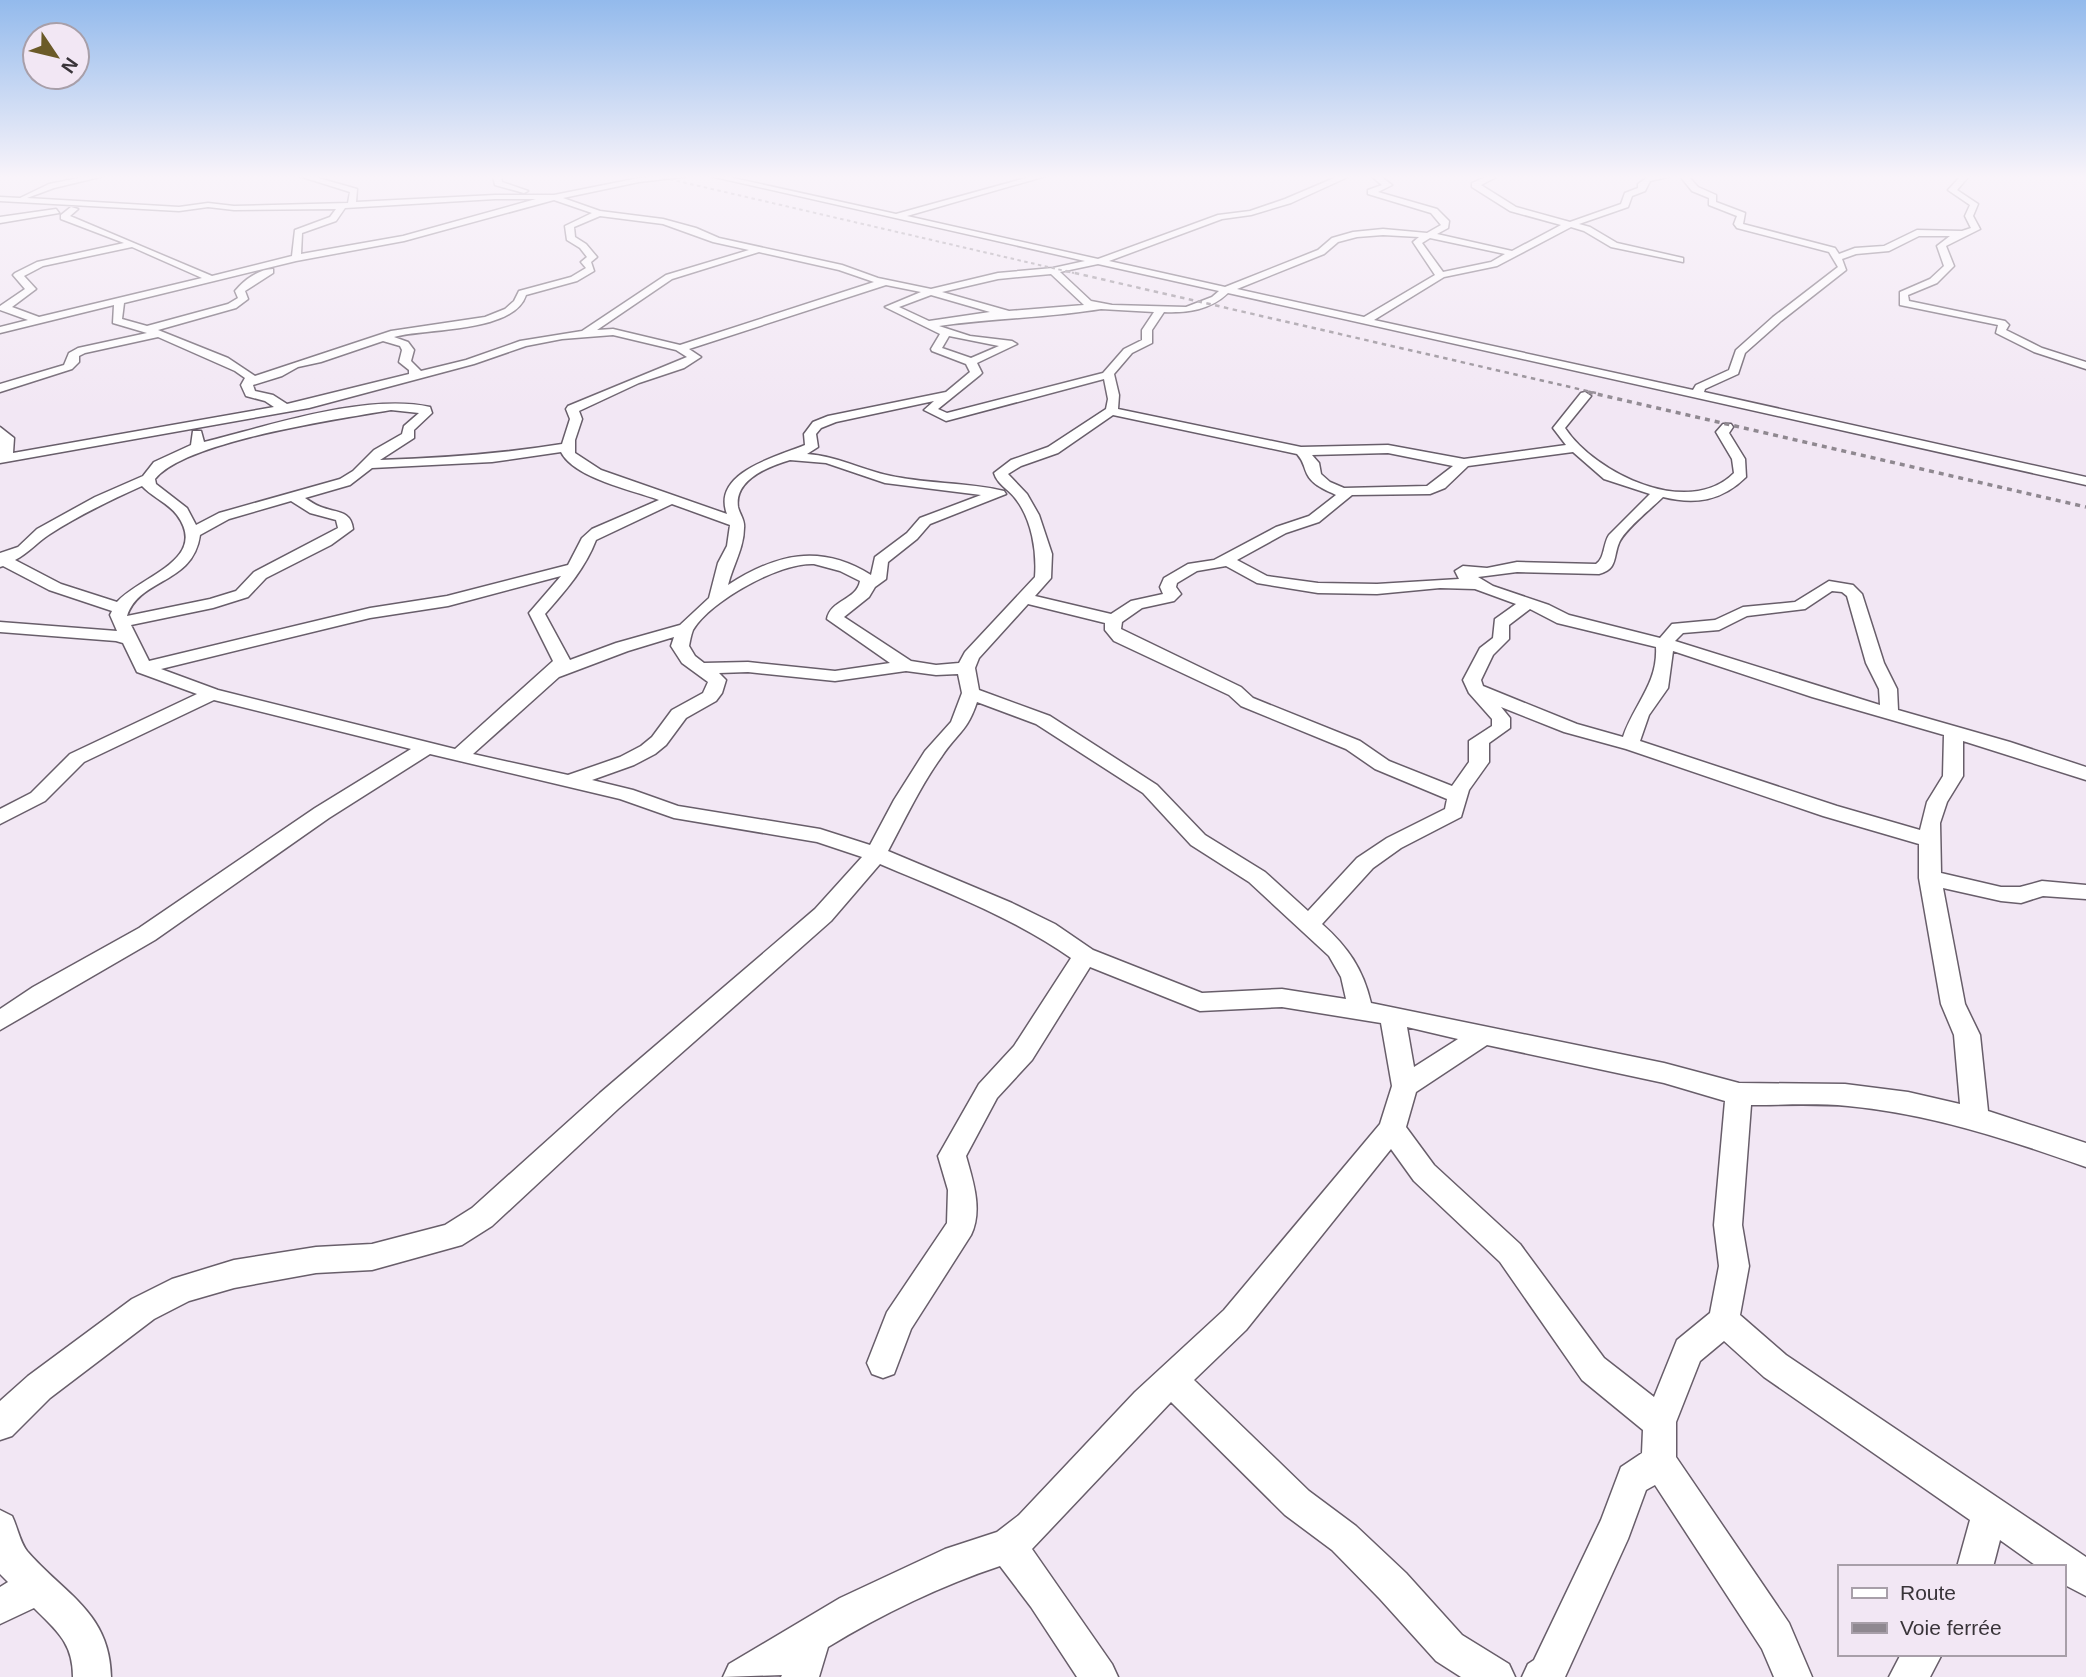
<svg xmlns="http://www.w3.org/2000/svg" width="2086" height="1677" font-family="Helvetica,sans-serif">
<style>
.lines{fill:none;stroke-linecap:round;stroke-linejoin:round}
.street-casing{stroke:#685e6a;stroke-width:3}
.street{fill:#fff;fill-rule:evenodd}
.rail-far2{stroke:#8f8890;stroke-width:2;stroke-dasharray:3.5 3.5;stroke-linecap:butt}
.rail-far1{stroke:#8f8890;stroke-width:2.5;stroke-dasharray:4.5 4.5;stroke-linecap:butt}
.rail{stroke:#8f8890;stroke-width:3.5;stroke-dasharray:5 5;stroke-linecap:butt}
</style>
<rect width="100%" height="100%" fill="#f2e7f4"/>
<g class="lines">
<defs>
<path id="street" d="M 89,176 L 104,176 L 54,188 L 27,198 L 179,207 L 208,203 L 234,206 L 348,203 L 350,192 L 299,176 L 311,176 L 357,189 L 356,202 L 495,195 L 554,195 L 639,178 L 690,176 L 639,182 L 563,198 L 600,211 L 663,219 L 696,228 L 719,238 L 842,265 L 878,278 L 931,289 L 998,273 L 1053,268 L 1085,261 L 710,176 L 724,176 L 896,214 L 1033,176 L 1046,176 L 907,216 L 1098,259 L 1218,215 L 1250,211 L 1285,199 L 1339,176 L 1350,176 L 1291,203 L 1251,215 L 1222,219 L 1109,261 L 1225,287 L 1318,250 L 1332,238 L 1353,232 L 1383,229 L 1427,233 L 1441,225 L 1431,213 L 1368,194 L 1368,190 L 1382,185 L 1371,176 L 1380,176 L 1392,185 L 1378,192 L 1437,209 L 1449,221 L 1448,228 L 1437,234 L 1512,251 L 1561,225 L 1510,211 L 1472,187 L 1472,183 L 1488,176 L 1498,176 L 1481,185 L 1516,207 L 1570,222 L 1621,204 L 1625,193 L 1638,188 L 1638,184 L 1648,177 L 1672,176 L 1650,181 L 1645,191 L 1632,196 L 1628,207 L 1579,224 L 1590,227 L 1617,243 L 1683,258 L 1683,262 L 1611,247 L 1584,231 L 1571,227 L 1497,266 L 1444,277 L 1374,320 L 1693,390 L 1696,385 L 1729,370 L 1736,350 L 1773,317 L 1838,267 L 1829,252 L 1737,228 L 1734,224 L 1737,216 L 1709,205 L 1709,198 L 1692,191 L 1680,176 L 1688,176 L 1698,187 L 1716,195 L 1716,202 L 1745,213 L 1743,224 L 1835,248 L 1839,254 L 1855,248 L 1884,246 L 1917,230 L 1962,231 L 1971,228 L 1965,216 L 1970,205 L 1948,190 L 1961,176 L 1969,176 L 1957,190 L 1978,204 L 1973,216 L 1980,229 L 1946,246 L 1954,266 L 1937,283 L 1908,295 L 1909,301 L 2005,321 L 2009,325 L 2006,330 L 2042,348 L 2086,362 L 2086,369 L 2034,352 L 1996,333 L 1998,325 L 1900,305 L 1900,292 L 1930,279 L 1944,266 L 1937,246 L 1950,236 L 1919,236 L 1889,251 L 1856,254 L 1842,259 L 1846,270 L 1781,321 L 1745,353 L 1738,374 L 1705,389 L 1704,392 L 2086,477 L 2086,485 L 1228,293 C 1210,310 1188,313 1164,312 L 1152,330 L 1152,343 L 1132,353 L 1114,374 L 1119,395 L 1118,409 L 1301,447 L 1388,445 L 1464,459 L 1566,445 L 1553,428 L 1581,393 L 1585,392 L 1591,396 L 1565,428 C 1595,473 1688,519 1734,473 L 1732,459 L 1716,432 L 1723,424 L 1731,424 L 1733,427 L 1729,433 L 1745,459 L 1746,477 C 1722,501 1695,505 1663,497 C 1652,508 1624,530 1619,543 C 1613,557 1618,569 1599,574 L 1517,572 L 1478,577 L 1493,586 L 1549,605 L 1569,615 L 1660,638 L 1672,624 L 1715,620 L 1743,607 L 1795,602 L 1829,581 L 1853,585 L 1862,594 L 1884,663 L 1897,689 L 1898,710 L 2010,742 L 2086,767 L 2086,780 L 1963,741 L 1963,776 L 1947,802 L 1940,823 L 1941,873 L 2001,887 L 2020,887 L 2042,881 L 2086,885 L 2086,899 L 2043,896 L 2021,903 L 2001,901 L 1943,888 L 1965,1004 L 1980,1035 L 1988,1111 L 2086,1143 L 2086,1167 C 2007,1139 1931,1114 1848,1106 C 1816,1103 1783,1105 1751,1105 L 1742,1225 L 1749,1266 L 1740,1315 L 1786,1355 L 2086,1557 L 2086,1596 L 2063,1584 L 2063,1567 L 2038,1567 L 2000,1540 L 1993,1567 L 1957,1567 L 1970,1520 L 1764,1377 L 1724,1341 L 1700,1361 L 1676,1422 L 1676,1457 L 1789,1623 L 1812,1677 L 1774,1677 L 1762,1649 L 1655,1485 L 1646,1490 L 1628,1539 L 1565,1677 L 1522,1677 L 1528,1664 L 1534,1660 L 1601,1520 L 1621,1467 L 1642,1453 L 1643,1430 L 1582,1380 L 1500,1262 L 1414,1181 L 1391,1149 L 1246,1330 L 1194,1380 L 1309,1491 L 1356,1526 L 1406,1573 L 1462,1635 L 1509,1664 L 1515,1677 L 1461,1677 L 1436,1661 L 1380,1599 L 1332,1550 L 1285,1515 L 1171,1402 L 1032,1549 L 1112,1664 L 1118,1677 L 1077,1677 L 1031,1607 L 1000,1566 C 940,1586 882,1614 828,1647 L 819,1677 L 781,1677 L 782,1675 L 723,1677 L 729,1664 L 840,1598 L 945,1549 L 997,1532 L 1019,1515 L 1135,1392 L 1224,1310 L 1380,1124 L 1392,1086 L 1381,1023 L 1282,1007 L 1200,1011 L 1090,967 L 1032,1060 L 997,1098 L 966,1156 C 973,1181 983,1210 971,1235 L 911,1329 L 894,1374 L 883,1378 L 872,1374 L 867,1363 L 887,1312 L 947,1223 L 948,1190 L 938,1156 L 979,1084 L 1014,1046 L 1071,958 C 1012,917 946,892 880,864 L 831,921 L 618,1109 L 492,1226 L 462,1245 L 372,1270 L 316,1273 L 234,1288 L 189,1301 L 154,1319 L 50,1398 L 12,1436 L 0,1440 L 0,1401 L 28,1376 L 132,1299 L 172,1279 L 234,1260 L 316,1247 L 372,1244 L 445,1225 L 472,1208 L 600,1093 L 815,909 L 862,857 L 817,842 L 674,818 L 620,799 L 430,754 L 329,818 L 155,940 L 0,1030 L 0,1009 L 33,987 L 139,928 L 315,808 L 411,749 L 214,700 L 84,762 L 45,801 L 0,824 L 0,809 L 31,793 L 70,754 L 197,694 L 137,672 L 123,643 L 116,641 L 0,632 L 0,622 L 117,631 L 110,615 L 112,611 L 49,590 L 3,566 L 0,567 L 0,553 L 18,547 L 37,529 L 95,497 L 143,476 L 154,462 L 191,445 L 193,431 L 201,431 L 204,442 C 269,426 366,393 430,407 L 432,413 L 414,430 L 414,438 L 380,460 C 441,458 501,454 562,444 L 570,419 L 566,409 L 568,406 L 687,357 L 676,350 L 613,335 L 562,339 L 526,346 L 474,364 L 309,408 L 0,463 L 0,427 L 14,438 L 13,453 L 274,407 L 265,401 L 246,396 L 241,385 L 245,378 L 235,371 L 158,337 L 85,353 L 79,356 L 79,362 L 72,369 L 0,392 L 0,384 L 64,365 L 69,353 L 78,348 L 147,333 L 113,323 L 114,305 L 0,333 L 0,327 L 28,320 L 0,310 L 0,306 L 25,289 L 13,275 L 15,273 L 37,262 L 124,243 L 61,219 L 61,215 L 71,207 L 78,209 L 70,216 L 212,276 L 292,256 L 295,230 L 330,217 L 336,209 L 234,210 L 208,207 L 179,211 L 0,201 L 0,197 L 20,198 L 49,184 ZM 495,199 L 536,199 L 403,236 L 301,254 L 302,233 L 336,221 L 345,208 ZM 554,200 L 592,213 L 565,226 L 567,240 L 580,248 L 587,257 L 581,262 L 586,268 L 571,277 L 519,291 L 514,301 L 505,309 L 485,317 L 391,331 L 255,376 L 228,358 L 158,330 L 236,308 L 248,299 L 245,291 L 273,273 L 273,269 C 259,269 244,280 235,291 L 238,298 L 228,304 L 147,326 L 122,319 L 124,303 L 296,261 L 404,241 ZM 600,216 L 663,224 L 713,242 L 749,250 L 666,275 L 582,331 L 520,341 L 466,360 L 421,371 L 411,361 L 414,350 L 408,342 L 394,337 C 427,328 514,333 526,295 L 577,281 L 594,271 L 591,262 L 597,257 L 586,244 L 575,237 L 574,227 ZM 1383,235 L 1419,237 L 1413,242 L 1435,275 L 1364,317 L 1237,289 L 1324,254 L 1338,242 L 1357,237 ZM 1430,238 L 1505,254 L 1491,262 L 1443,272 L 1422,243 ZM 132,247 L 202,278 L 39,317 L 12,307 L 36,289 L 24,276 L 43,266 ZM 759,252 L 839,270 L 874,282 L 680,345 L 613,329 L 597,330 L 672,279 ZM 1098,264 L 1219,291 L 1212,297 L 1186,307 L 1112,305 L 1091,301 L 1060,272 ZM 1051,274 L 1084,305 L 1009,311 L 942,292 L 998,279 ZM 886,285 L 921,292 L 885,307 L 940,334 L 931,349 L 932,351 L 966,364 L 970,372 L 946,392 L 828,416 L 813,422 L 804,434 L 805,445 C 779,456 711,472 727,514 L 601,470 L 575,453 L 575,440 L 582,419 L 579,411 L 639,383 L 684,368 L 701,357 L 689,349 ZM 931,295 L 990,312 L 929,321 L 899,307 ZM 1101,309 L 1154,312 L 1142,330 L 1142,340 L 1124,349 L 1103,373 L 947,413 L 938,409 L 980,375 L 982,373 L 977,363 L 1017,344 L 1012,341 L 970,336 L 939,326 C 993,318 1047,318 1101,309 ZM 949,336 L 999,346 L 971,358 L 942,348 ZM 383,341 L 400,346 L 402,350 L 399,362 L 409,370 L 409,374 L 287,404 L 273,395 L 255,391 L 253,385 L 282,376 L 298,367 L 321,362 ZM 1104,379 L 1108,399 L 1106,409 L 1048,447 L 1011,460 L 994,473 C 997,484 1008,489 1015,498 C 1032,519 1037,552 1035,577 L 965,652 L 959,663 L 936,665 L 911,661 L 844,617 L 869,597 L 875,587 L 886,579 L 888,562 L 917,539 L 930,524 L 1006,494 L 1004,491 C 967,482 928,484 891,476 C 862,470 837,456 807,454 L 818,447 L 816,434 L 821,428 L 836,422 L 934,401 L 924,410 L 946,421 ZM 391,410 L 419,413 L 404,426 L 402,434 L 374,450 L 353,471 L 340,479 L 219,513 L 196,525 L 187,508 L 156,484 L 155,479 C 185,441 339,419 391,410 ZM 1113,415 L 1297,454 C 1304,462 1303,465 1307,474 C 1312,485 1326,490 1336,495 L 1309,516 L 1276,527 L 1214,560 L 1188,564 L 1164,578 L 1160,587 L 1163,594 L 1131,601 L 1111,614 L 1035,596 L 1051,578 L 1052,554 L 1039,515 L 1027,494 L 1008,474 L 1021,466 L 1058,453 ZM 561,452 C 574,478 632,490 659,500 L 592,529 L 582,538 L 568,565 L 447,596 L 370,608 L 149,661 L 131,625 L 213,608 L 248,597 L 266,578 L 331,545 L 353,529 C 351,510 336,513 321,507 C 315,505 310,501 305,498 L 350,485 L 372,468 L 492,462 ZM 1573,452 L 1604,479 L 1650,494 L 1609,535 C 1603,544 1605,558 1596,564 L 1517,562 L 1487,568 L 1463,566 L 1455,571 L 1459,579 L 1377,584 L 1318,583 L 1267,576 L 1237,560 L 1286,533 L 1319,522 L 1352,495 L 1430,494 L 1445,488 L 1468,466 ZM 1388,453 L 1453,466 L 1427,486 L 1344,488 L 1330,482 L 1321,474 L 1319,463 L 1312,455 ZM 790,460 L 826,463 L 885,483 L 981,495 L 920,518 L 907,533 L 875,557 L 871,575 C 820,543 776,554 728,585 C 733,565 744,548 744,528 C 745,520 740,515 738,507 C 734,479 770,466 790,460 ZM 142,486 C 152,497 168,503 177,515 C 210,560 140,576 117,602 L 61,584 L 15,560 C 29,553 37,542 50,534 C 79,515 111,500 142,486 ZM 291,501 L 310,513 L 336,520 L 338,528 L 254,572 L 236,591 L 210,599 L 127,616 C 140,577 193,585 200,535 L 229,519 ZM 672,504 L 730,525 L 727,546 L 718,563 L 709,598 L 680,625 L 616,643 L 570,660 L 545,614 C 565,591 585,569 596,540 ZM 814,564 L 840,571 L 860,581 C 857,600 830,600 827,619 L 890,663 L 835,671 L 748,662 L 704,663 L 695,656 L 689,646 C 690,641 691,635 693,630 C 710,601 780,562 814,564 ZM 1226,566 L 1257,583 L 1318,593 L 1377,594 L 1440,588 L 1475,589 L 1516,604 L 1495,619 L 1493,638 L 1480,648 L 1463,680 L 1469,693 L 1492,719 L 1492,726 L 1469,741 L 1469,762 L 1452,786 L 1389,761 L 1360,741 L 1253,698 L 1241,687 L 1121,629 L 1122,622 L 1142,608 L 1174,601 L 1181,594 L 1176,587 L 1177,583 L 1197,571 ZM 561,576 L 529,613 L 553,661 L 455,749 L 218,690 L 161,669 L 370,618 L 448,606 ZM 1832,591 L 1842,592 L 1847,596 L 1866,663 L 1879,689 L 1880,705 L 1675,641 L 1683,633 L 1719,630 L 1747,616 L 1805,609 ZM 1028,604 L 1105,623 L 1105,630 L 1114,641 L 1229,695 L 1241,706 L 1346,749 L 1375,769 L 1447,799 L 1445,809 L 1387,838 L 1357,858 L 1308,911 L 1265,872 L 1205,835 L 1157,785 L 1050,716 L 979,690 L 975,668 L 979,658 ZM 1530,609 L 1557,623 L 1656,647 C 1658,684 1634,704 1623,737 L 1577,724 L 1483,686 L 1481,680 L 1493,655 L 1509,639 L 1509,625 ZM 674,637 L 671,646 L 682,663 L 708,682 L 703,693 L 672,710 L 652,737 L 641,746 L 620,757 L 568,775 L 473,754 L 559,677 L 628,651 ZM 1673,651 L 1812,697 L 1944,735 L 1943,776 L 1927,802 L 1920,830 L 1837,806 L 1640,741 L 1649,715 L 1668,688 ZM 906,671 L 936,675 L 958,674 L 962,693 L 951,722 L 925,751 L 894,800 L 870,845 L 820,829 L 678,806 L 633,790 L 592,780 L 634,765 L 655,754 L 666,745 L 686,718 L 716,701 L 722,693 L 726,680 L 719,673 L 748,672 L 835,681 ZM 977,702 L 1036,724 L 1143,793 L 1191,845 L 1249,882 L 1329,956 L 1341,977 L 1346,999 L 1282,989 L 1202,993 L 1093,950 L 1055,924 L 1012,903 L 888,851 C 905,819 921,785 942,756 C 958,732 967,732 977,702 ZM 1501,707 L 1564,732 L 1626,749 L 1823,816 L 1919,844 L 1919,878 L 1941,1004 L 1954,1035 L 1960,1104 L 1908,1092 L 1845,1084 L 1739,1083 L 1664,1063 L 1371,1003 C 1363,969 1348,947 1322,924 L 1373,868 L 1401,848 L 1461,817 L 1469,790 L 1489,762 L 1489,743 L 1510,728 L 1510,718 ZM 1407,1027 L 1458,1039 L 1414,1067 ZM 1487,1045 L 1664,1083 L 1725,1101 L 1714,1225 L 1719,1266 L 1710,1313 L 1677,1340 L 1654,1397 L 1604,1358 L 1520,1244 L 1434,1165 L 1406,1127 L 1416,1092 Z
M 493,176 L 501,176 L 502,182 L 528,191 L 524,193 L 495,185 Z
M 56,209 L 59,213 L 0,223 L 0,217 Z
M 0,1510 L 12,1516 C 17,1526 20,1542 27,1551 C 64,1594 110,1612 111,1677 L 73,1677 C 73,1643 57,1631 34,1608 L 0,1624 L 0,1587 L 8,1582 L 0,1574 Z
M 1901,1654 L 1942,1654 L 1930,1677 L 1889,1677 Z"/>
</defs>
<use href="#street" class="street-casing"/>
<use href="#street" class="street"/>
<path class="rail-far2" d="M 656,176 L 1074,273"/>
<path class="rail-far1" d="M 1066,271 L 1596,393"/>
<path class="rail" d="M 1588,392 L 2086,507"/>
</g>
<linearGradient id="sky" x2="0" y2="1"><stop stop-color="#93baec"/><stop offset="0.43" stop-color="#f9f4fa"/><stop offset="1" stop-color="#f9f4fa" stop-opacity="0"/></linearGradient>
<rect width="2086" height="411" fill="url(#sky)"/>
<rect x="1838" y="1565" width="228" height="91" fill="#f2e7f4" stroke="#a89fa9" stroke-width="2"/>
<rect x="1852" y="1588" width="35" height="10" fill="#ffffff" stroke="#a89fa9" stroke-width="2"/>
<text x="1900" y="1600" font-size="21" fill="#393439">Route</text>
<rect x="1852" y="1623" width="35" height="10" fill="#8f8890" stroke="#a89fa9" stroke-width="2"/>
<text x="1900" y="1635" font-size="21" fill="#393439">Voie ferrée</text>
<g transform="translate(56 56) rotate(125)"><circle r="33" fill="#f2e7f4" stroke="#a89fa9" stroke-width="2"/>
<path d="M0-5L12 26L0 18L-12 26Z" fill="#6b5a28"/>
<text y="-10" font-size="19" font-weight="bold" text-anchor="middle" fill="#393439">N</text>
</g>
</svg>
